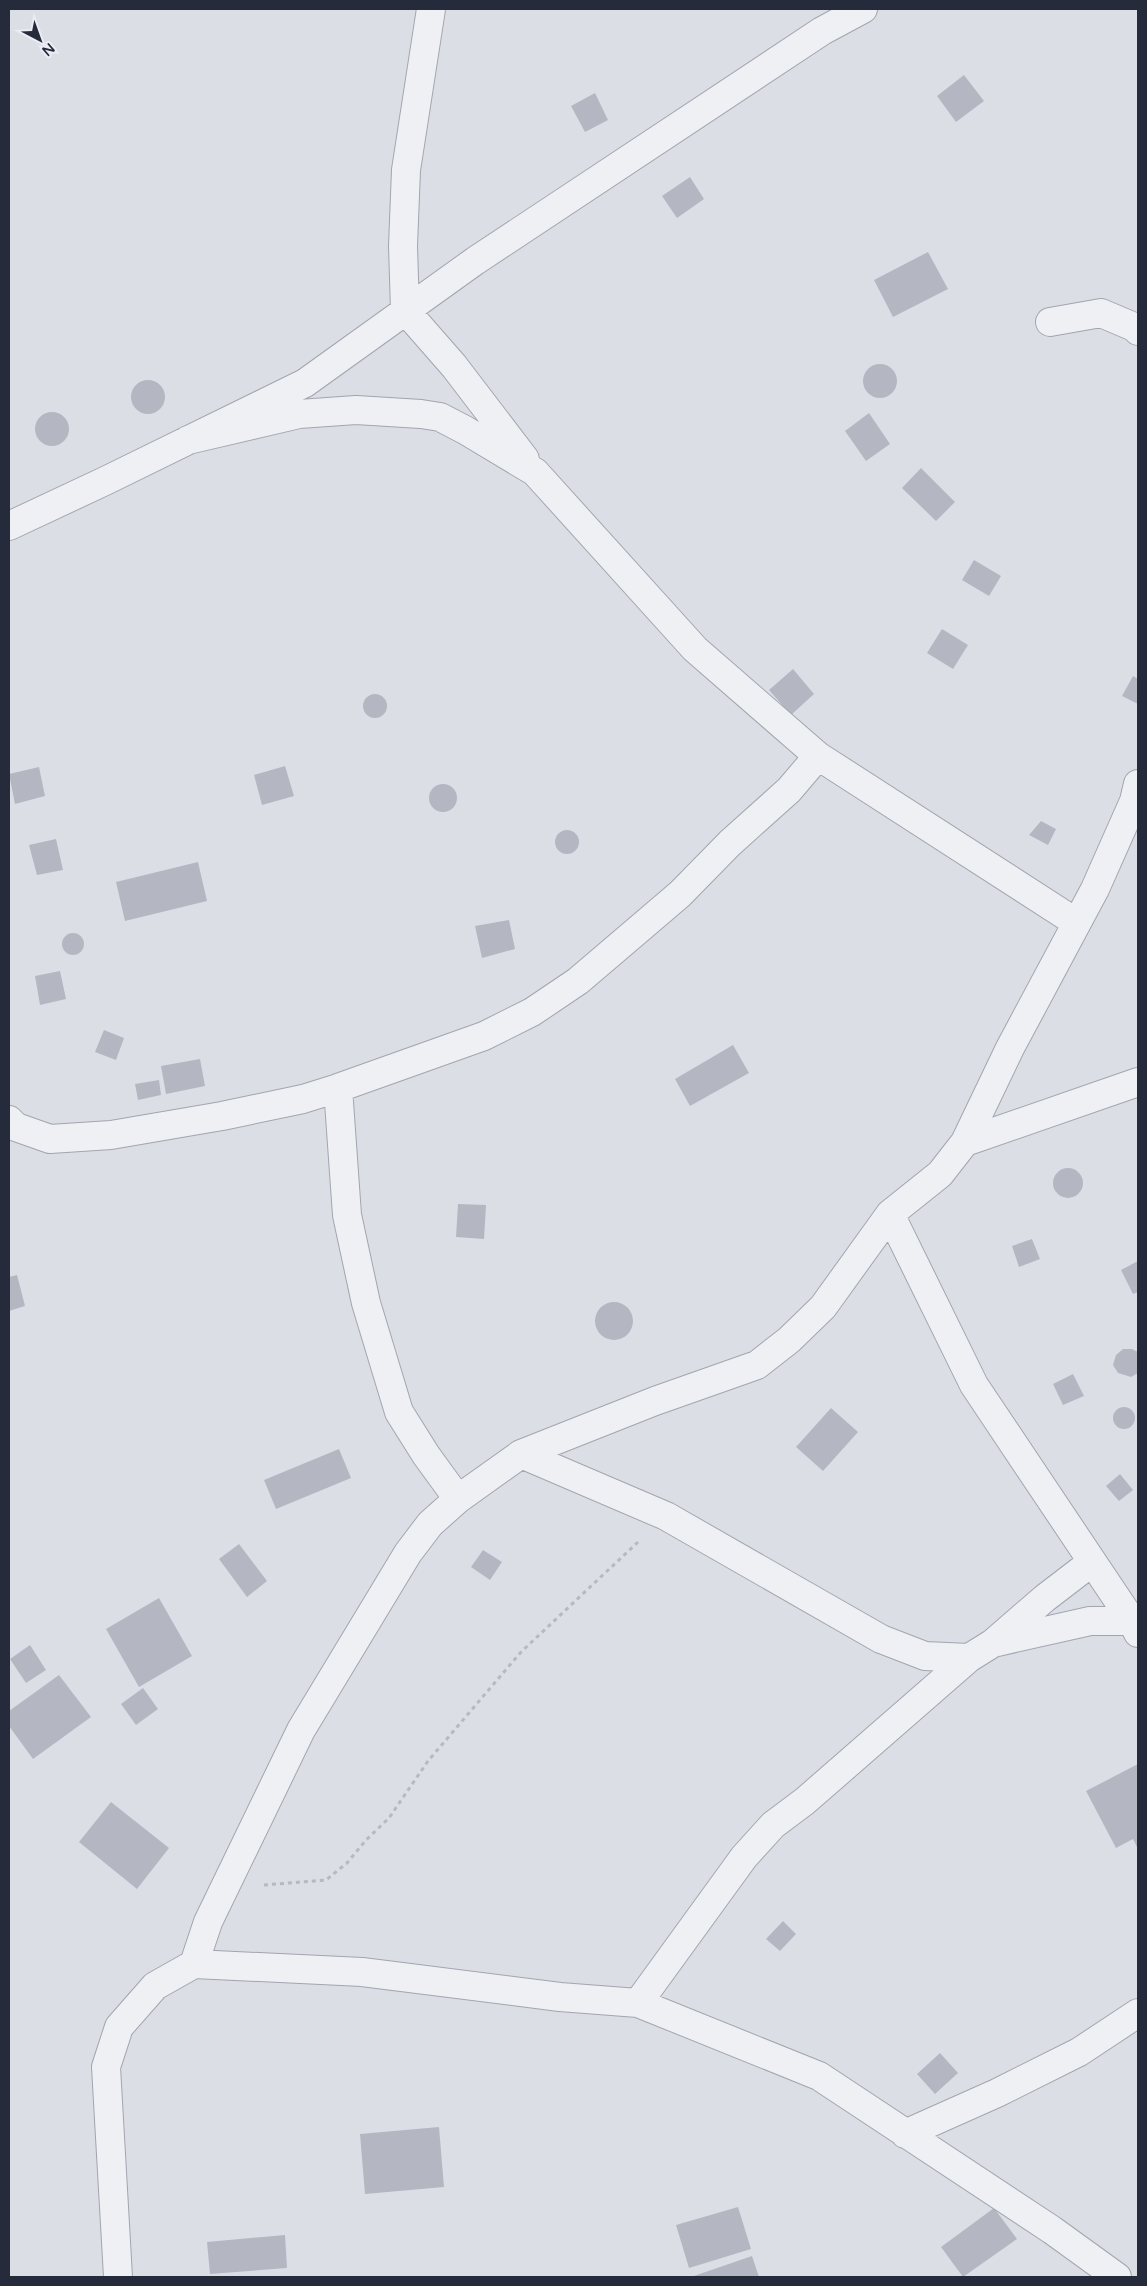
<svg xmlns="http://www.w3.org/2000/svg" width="1147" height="2286" font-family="'Varela Round',sans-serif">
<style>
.building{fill:#b4b7c2}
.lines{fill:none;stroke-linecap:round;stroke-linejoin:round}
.minor-casing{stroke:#a2a5af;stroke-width:30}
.path{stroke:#b6b9c0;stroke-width:3;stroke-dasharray:4 4;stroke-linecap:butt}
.minor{stroke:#eef0f4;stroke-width:28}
</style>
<rect width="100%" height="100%" fill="#dcdee6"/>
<path class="building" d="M 964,75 L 984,101 L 956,122 L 937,96 Z
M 595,93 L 608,120 L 585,132 L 571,106 Z
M 690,177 L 704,199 L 677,218 L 662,196 Z
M 928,252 L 948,289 L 893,317 L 874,280 Z
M863 381a17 17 0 1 1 34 0a17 17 0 1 1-34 0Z
M131 397a17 17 0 1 1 34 0a17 17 0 1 1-34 0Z
M35 429a17 17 0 1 1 34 0a17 17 0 1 1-34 0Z
M 869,413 L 890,444 L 866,461 L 845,431 Z
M 921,468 L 955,502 L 936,521 L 902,488 Z
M 974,560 L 1001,576 L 989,596 L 962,580 Z
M 942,629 L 968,645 L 953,669 L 927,653 Z
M 793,669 L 814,694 L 791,715 L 769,690 Z
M 1133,676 L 1138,679 L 1138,704 L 1122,696 Z
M363 706a12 12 0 1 1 24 0a12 12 0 1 1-24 0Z
M 285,766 L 294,796 L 262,805 L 254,775 Z
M 39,767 L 45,796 L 15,804 L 9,774 Z
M429 798a14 14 0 1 1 28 0a14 14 0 1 1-28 0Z
M 1041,821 L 1056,829 L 1048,845 L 1029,835 Z
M555 842a12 12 0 1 1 24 0a12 12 0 1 1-24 0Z
M 56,839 L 63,870 L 37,875 L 29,845 Z
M 198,862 L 207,901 L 125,921 L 116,882 Z
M 509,920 L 515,949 L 482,958 L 475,926 Z
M62 944a11 11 0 1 1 22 0a11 11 0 1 1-22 0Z
M 60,971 L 66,999 L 40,1005 L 35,976 Z
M 104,1030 L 124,1038 L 116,1060 L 95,1052 Z
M 733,1045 L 749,1073 L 690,1106 L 675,1079 Z
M 200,1059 L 205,1086 L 166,1094 L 161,1066 Z
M 159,1080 L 161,1095 L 138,1100 L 135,1084 Z
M1053 1183a15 15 0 1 1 30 0a15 15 0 1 1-30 0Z
M 458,1204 L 486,1205 L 484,1239 L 456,1237 Z
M 1032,1239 L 1040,1259 L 1019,1267 L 1012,1246 Z
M 1138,1261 L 1138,1292 L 1133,1294 L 1121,1270 Z
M 17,1275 L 25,1306 L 9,1311 L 9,1277 Z
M595 1321a19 19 0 1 1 38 0a19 19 0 1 1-38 0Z
M 1123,1349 L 1132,1349 L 1138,1352 L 1138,1373 L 1131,1377 L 1118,1373 L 1113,1365 L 1116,1355 Z
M 1073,1374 L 1084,1396 L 1063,1405 L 1053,1384 Z
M1113 1418a11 11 0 1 1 22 0a11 11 0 1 1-22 0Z
M 831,1408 L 858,1432 L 823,1471 L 796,1447 Z
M 339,1449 L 351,1478 L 276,1509 L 264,1480 Z
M 1120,1474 L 1133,1490 L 1119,1501 L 1106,1486 Z
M 239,1544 L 267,1581 L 247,1597 L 219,1559 Z
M 483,1550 L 502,1562 L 490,1580 L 471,1567 Z
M 159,1598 L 192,1656 L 139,1687 L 106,1629 Z
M 30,1645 L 46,1670 L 26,1683 L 10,1659 Z
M 59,1675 L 91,1717 L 33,1759 L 9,1726 L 9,1711 Z
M 143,1688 L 158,1709 L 136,1725 L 121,1704 Z
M 1138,1764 L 1138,1849 L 1133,1839 L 1116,1848 L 1086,1791 Z
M 111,1802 L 169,1848 L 137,1889 L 79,1842 Z
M 783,1921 L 796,1934 L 780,1951 L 766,1939 Z
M 940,2053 L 958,2073 L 935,2094 L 917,2074 Z
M 439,2127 L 444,2187 L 365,2194 L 360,2134 Z
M 738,2207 L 751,2249 L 689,2268 L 676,2225 Z
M 994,2208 L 1017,2239 L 963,2277 L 941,2247 Z
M 285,2235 L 287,2268 L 210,2274 L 207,2242 Z
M 752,2256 L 759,2277 L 691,2277 Z"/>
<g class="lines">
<defs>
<path id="minor" d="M 431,9 L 406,170 L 403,246 L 405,310 L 454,366 L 525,459
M 1050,322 L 1101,313 L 1134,327 L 1138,331
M 188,440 L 299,414 L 356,410 L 421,414 L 440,417 L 465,430 L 535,472 L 695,649 L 818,756 L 789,790 L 730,843 L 680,894 L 578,981 L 532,1012 L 484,1036 L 338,1088
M 9,526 L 105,481 L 305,383 L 475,261 L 822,31 L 863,9
M 818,756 L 1077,923
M 9,1120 L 16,1127 L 50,1139 L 111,1135 L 222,1116 L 303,1099 L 338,1088 L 347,1215 L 366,1303 L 399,1412 L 426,1455 L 458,1499
M 965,1142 L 1010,1048 L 1095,889 L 1134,801 L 1138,784
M 890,1214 L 974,1385 L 1132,1621
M 521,1454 L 666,1516 L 881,1639 L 925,1656 L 969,1658
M 997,1642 L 1090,1621 L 1132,1621 L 1138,1633
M 194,1964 L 362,1972 L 560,1997 L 638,2003 L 744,1857 L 773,1825 L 805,1801 L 969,1658 L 993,1643 L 1045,1598 L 1092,1562
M 638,2003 L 819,2076 L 1052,2230 L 1117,2277
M 905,2134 L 997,2093 L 1079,2052 L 1138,2013
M 118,2277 L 106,2067 L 119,2027 L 155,1986 L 194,1964 L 208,1922 L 301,1730 L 408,1553 L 430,1524 L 458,1499 L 521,1454 L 655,1401 L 757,1365 L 789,1340 L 823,1307 L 890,1214 L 940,1174 L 965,1142 L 1138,1082"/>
</defs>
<use href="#minor" class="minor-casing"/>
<path class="path" d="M 264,1885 L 326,1880 L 347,1863 L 366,1840 L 389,1818 L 428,1761 L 521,1652 L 638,1542"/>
<use href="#minor" class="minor"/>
</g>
<rect width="1147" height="2286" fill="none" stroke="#262b3b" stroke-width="20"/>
<g transform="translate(40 40) rotate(139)" stroke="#ebedf4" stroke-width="4" paint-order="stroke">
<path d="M0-4L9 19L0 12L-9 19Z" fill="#262b3b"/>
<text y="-8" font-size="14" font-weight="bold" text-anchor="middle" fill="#262b3b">N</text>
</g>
</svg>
